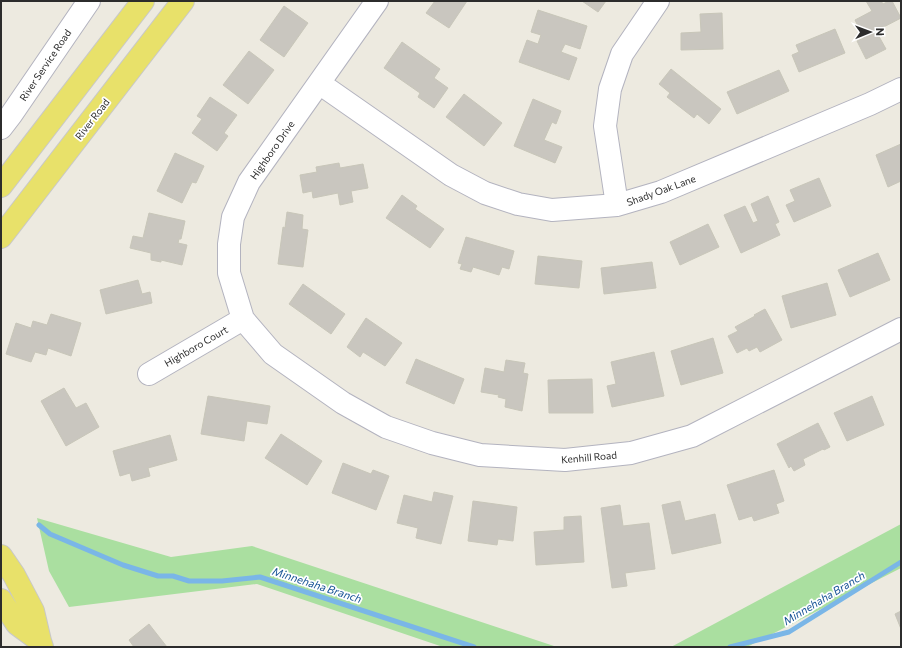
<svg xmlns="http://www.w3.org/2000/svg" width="902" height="648" font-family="Commissioner,sans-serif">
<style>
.green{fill:#aadfa0}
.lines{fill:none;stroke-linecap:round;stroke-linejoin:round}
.stream{stroke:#7ab6e7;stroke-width:5}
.building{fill:#c9c6bf;stroke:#c8c6b9}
.minor-casing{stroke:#b3b3bf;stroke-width:24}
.major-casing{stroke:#c8c8c8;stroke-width:24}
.minor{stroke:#fff;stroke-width:22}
.major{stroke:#e8e16a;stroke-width:22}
.labels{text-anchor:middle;stroke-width:3.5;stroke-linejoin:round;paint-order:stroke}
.street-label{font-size:10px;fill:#2c2c2c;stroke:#fff}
.water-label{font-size:11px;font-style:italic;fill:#175396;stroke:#fff}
</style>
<rect width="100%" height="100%" fill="#edeae0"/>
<path class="green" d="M 37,518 L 171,557 L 252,546 L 557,647 L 443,647 L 257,584 L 69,607 L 49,571 Z
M 901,524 L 901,568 L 747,647 L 671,647 Z"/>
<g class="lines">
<path class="stream" d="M 39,525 L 50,534 L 123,565 L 158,576 L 173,576 L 189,581 L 222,581 L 260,577 L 474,647
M 730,647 L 789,632 L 901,562"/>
</g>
<path class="building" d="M 435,1 L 467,1 L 449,28 L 426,13 Z
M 582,1 L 606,1 L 598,12 Z
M 866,1 L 881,1 L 883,4 L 889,1 L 892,1 L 901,18 L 876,31 L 886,49 L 866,59 L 857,41 L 864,38 L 855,20 L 872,11 Z
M 284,6 L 308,23 L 284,57 L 260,40 Z
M 538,10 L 587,26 L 580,49 L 565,44 L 561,52 L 577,58 L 569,80 L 519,62 L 527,40 L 538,44 L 541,35 L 531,32 Z
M 722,13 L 723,49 L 681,50 L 681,33 L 701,32 L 700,14 Z
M 835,29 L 845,53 L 799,72 L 792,55 L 799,52 L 796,45 Z
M 402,42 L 440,69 L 434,78 L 448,88 L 434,108 L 418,97 L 420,93 L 384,68 Z
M 249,51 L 274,70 L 248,104 L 223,85 Z
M 671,69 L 721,109 L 709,124 L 697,114 L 694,118 L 667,97 L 670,93 L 659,84 Z
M 779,70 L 789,91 L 737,114 L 727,92 Z
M 464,94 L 502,123 L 484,146 L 446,117 Z
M 210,97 L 237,115 L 224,133 L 228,136 L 217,151 L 192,133 L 202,119 L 197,116 Z
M 533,99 L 561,111 L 556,124 L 552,122 L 544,140 L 562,147 L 555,163 L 514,146 Z
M 901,144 L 901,181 L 888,187 L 876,155 Z
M 175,153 L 204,166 L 196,183 L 192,182 L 182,203 L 157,191 Z
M 339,163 L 340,168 L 363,164 L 368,188 L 351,191 L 353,202 L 340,205 L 338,193 L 313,198 L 312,191 L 303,193 L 300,175 L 317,172 L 316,167 Z
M 819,178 L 831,206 L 794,222 L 786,205 L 795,201 L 790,190 Z
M 402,195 L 417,206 L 415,209 L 444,229 L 430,248 L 386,218 Z
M 768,196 L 779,222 L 775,224 L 780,235 L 741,253 L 724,215 L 745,206 L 753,223 L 758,221 L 751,204 Z
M 287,212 L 303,215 L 302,229 L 308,230 L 303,267 L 278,264 L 283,227 L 285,228 Z
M 149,213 L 185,221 L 181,239 L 179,239 L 178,243 L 187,245 L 182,265 L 161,260 L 161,262 L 151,260 L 151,253 L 130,248 L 133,236 L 143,238 Z
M 708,224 L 719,247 L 680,265 L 670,242 Z
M 466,237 L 514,251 L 509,269 L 502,267 L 499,275 L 473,267 L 471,272 L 460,269 L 462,264 L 458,263 Z
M 878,253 L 890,280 L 850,297 L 838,270 Z
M 538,256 L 582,261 L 579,288 L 535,284 Z
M 652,262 L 656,288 L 604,294 L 601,268 Z
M 138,280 L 142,294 L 150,292 L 152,303 L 106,314 L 100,290 Z
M 827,283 L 836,315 L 791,328 L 782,296 Z
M 303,284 L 345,314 L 331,334 L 289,304 Z
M 765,309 L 782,340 L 760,352 L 757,347 L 749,351 L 747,348 L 737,353 L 728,336 L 738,331 L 735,327 L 755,316 L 754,315 Z
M 51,314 L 81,323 L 71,356 L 48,348 L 46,355 L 35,352 L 31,362 L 6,354 L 16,323 L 31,328 L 33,321 L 47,325 Z
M 366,318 L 402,343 L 385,366 L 363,352 L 360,357 L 347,347 Z
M 713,338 L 723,373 L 681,385 L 671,351 Z
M 654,352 L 664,396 L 612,407 L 607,386 L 616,384 L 611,362 Z
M 416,359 L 464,379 L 454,404 L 406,383 Z
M 506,360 L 525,363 L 523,373 L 528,374 L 522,411 L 505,407 L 506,399 L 498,397 L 499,395 L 481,392 L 485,368 L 504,372 Z
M 592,379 L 593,413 L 549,413 L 548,380 Z
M 64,388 L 76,408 L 86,403 L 99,427 L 66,446 L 41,401 Z
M 208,396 L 270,406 L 267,424 L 247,421 L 244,441 L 201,434 Z
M 872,396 L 884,425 L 847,441 L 834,413 Z
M 818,423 L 830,447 L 824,450 L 823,449 L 803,459 L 805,465 L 794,471 L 791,466 L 789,468 L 777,444 Z
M 281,434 L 322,461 L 307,485 L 265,458 Z
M 170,435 L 177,460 L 148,468 L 150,476 L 132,481 L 130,473 L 120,476 L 113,451 Z
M 343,463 L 371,474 L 373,470 L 389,476 L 376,510 L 332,493 Z
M 774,470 L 784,501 L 776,504 L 779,513 L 754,521 L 752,516 L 739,520 L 727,485 Z
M 434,492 L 453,496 L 441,544 L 416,538 L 418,528 L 397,523 L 404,495 L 432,502 Z
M 473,501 L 517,507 L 513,541 L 498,539 L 497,545 L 468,541 Z
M 680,501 L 685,521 L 715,514 L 721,543 L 672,554 L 662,505 Z
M 620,505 L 623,526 L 649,523 L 655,569 L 625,573 L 627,586 L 612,588 L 601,508 Z
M 581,516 L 584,562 L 536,565 L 534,532 L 564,530 L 564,517 Z
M 901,611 L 901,629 L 895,614 Z
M 149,624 L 167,647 L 134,647 L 129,640 Z"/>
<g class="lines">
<defs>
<path id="minor" d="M 377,1 L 249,182 L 233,217 L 229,244 L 229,273 L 243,319 L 273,354 L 343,403 L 386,427 L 432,443 L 480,455 L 565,460 L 631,453 L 692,436 L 901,329
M 319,83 L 451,175 L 485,193 L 518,204 L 552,210 L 617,205 L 661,192 L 870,104 L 901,89
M 1,128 L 11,115 L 89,1
M 617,205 L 605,126 L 610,89 L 622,54 L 658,1
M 149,374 L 243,319"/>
<path id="major" d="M 1,186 L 143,1
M 1,237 L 183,1
M 1,556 L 14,575 L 33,611 L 40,641 L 42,647
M 1,600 L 17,624 L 40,641"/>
</defs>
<use href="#minor" class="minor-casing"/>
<use href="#major" class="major-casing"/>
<use href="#minor" class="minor"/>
<use href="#major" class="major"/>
</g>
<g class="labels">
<g class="street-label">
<text transform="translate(45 65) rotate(-56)" y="4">River Service Road</text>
<text transform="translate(92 119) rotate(-52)" y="4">River Road</text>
<text transform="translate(272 150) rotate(-55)" y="4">Highboro Drive</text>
<text transform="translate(661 190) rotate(-20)" y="4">Shady Oak Lane</text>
<text transform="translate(196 346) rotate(-30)" y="4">Highboro Court</text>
<text transform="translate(589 457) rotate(-5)" y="4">Kenhill Road</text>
</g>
<g class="water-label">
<text transform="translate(317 585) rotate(18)" y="4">Minnehaha Branch</text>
<text transform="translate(824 598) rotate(-31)" y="4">Minnehaha Branch</text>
</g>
</g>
<rect width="902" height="648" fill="none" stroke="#2c2c2c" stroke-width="4"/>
<g transform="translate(870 32) rotate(89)" stroke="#ffffff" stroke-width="3" paint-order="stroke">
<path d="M0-3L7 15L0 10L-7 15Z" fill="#2c2c2c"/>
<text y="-6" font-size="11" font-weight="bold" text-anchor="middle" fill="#2c2c2c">N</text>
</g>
</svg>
